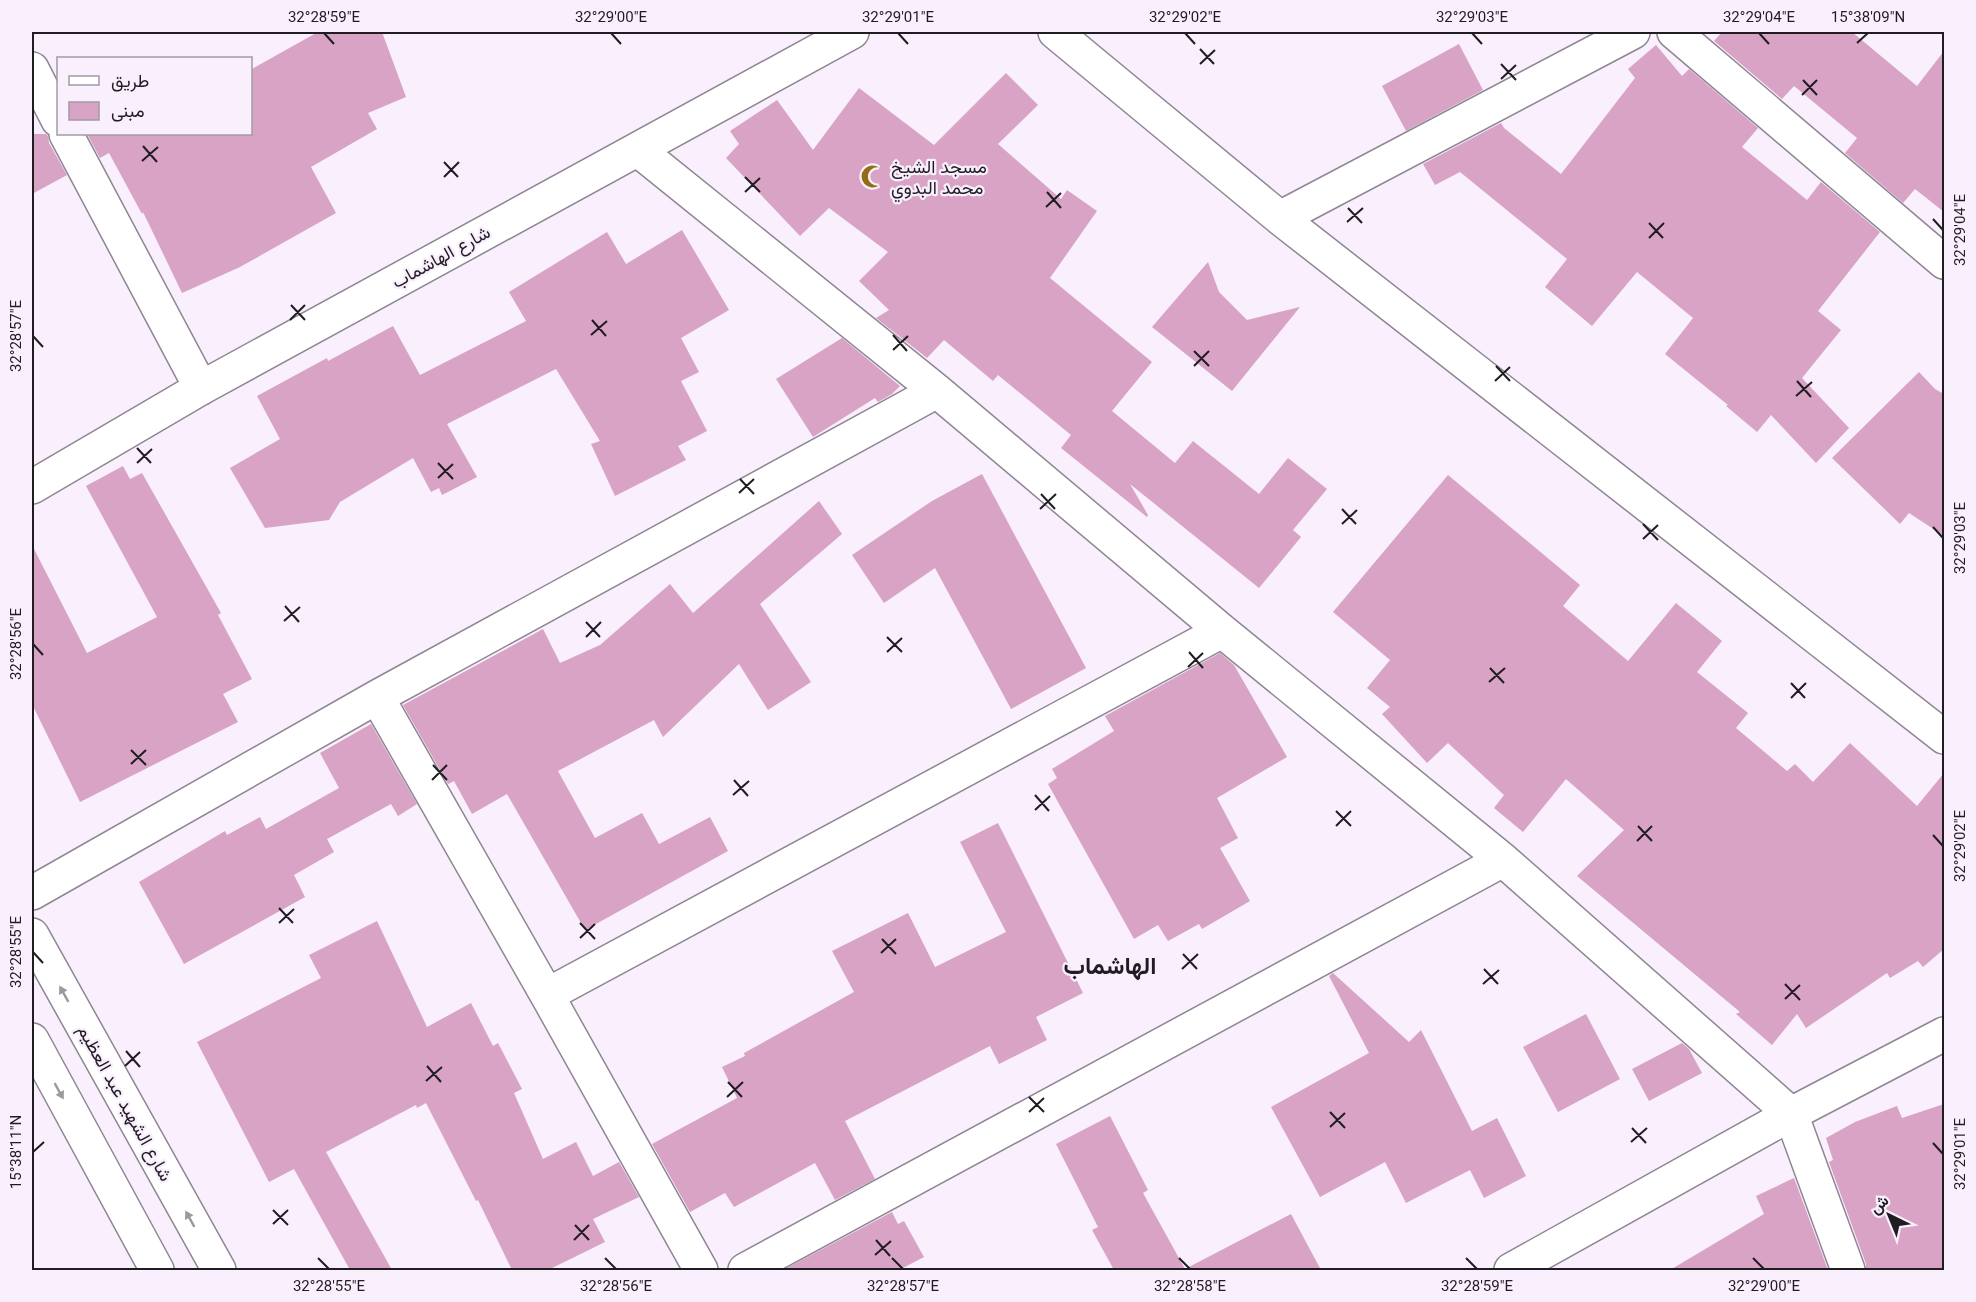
<svg xmlns="http://www.w3.org/2000/svg" width="1976" height="1302" font-family="Georgia,Vazirmatn,serif">
<style>
.building{fill:#d8a3c5}
.lines{fill:none;stroke-linecap:round;stroke-linejoin:round}
.street-casing{stroke:#8e8693;stroke-width:36}
.secondary-casing{stroke:#8e8693;stroke-width:36}
.street{stroke:#fff;stroke-width:33}
.secondary{stroke:#fff;stroke-width:33}
.oneway{fill:#9b999c}
.ticks{fill:none;stroke:#201d22;stroke-width:2}
.labels{text-anchor:middle;stroke-width:4.5;stroke-linejoin:round;paint-order:stroke}
.poi-label{font-size:18px;fill:#201d22;stroke:#f9effd;text-anchor:start}
.street-label{font-size:18px;fill:#201d22;stroke:#f9effd}
.district-label{font-size:24px;font-weight:bold;fill:#201d22;stroke:#f9effd}
.neatline{fill:none;stroke:#201d22;stroke-width:2}
.ticks-label{font-size:15px;text-anchor:middle;fill:#201d22}
</style>
<rect width="100%" height="100%" fill="#f9effd"/>
<path class="building" d="M 318,32 L 382,32 L 406,97 L 368,113 L 377,129 L 311,167 L 336,213 L 240,267 L 182,293 L 143,212 L 142,214 L 109,153 L 100,158 L 87,134 L 250,134 L 250,70 Z
M 1722,32 L 1852,32 L 1917,86 L 1944,51 L 1944,212 L 1915,189 L 1903,203 L 1845,153 L 1857,138 L 1794,86 L 1782,99 L 1714,41 Z
M 1459,44 L 1483,90 L 1406,131 L 1382,86 Z
M 1656,45 L 1682,76 L 1689,69 L 1758,128 L 1742,147 L 1807,200 L 1821,182 L 1880,232 L 1818,311 L 1841,330 L 1802,378 L 1849,428 L 1816,463 L 1771,415 L 1757,432 L 1726,406 L 1728,405 L 1665,354 L 1693,318 L 1637,272 L 1592,326 L 1545,287 L 1567,259 L 1460,172 L 1435,185 L 1423,164 L 1501,123 L 1504,128 L 1561,174 L 1635,78 L 1628,69 Z
M 1006,73 L 1038,105 L 998,144 L 1061,199 L 1067,190 L 1097,211 L 1050,278 L 1152,362 L 1112,411 L 1175,463 L 1193,441 L 1259,494 L 1288,458 L 1327,489 L 1293,530 L 1301,537 L 1259,588 L 1130,484 L 1148,515 L 1147,517 L 1061,448 L 1071,435 L 998,375 L 993,381 L 944,340 L 927,358 L 876,318 L 889,310 L 859,281 L 888,252 L 829,208 L 800,236 L 726,158 L 739,144 L 730,131 L 777,100 L 813,150 L 859,88 L 934,145 Z
M 32,134 L 46,134 L 48,136 L 49,143 L 67,175 L 32,194 Z
M 682,230 L 729,310 L 681,338 L 699,372 L 681,381 L 707,431 L 678,446 L 686,460 L 615,496 L 591,444 L 600,441 L 556,369 L 447,424 L 477,477 L 442,495 L 439,488 L 431,492 L 413,458 L 340,502 L 329,520 L 265,528 L 230,468 L 280,439 L 257,396 L 327,358 L 328,361 L 393,326 L 420,375 L 526,321 L 509,292 L 607,232 L 626,264 Z
M 1208,262 L 1219,292 L 1247,320 L 1300,307 L 1232,391 L 1152,327 Z
M 842,338 L 900,386 L 892,394 L 878,402 L 875,398 L 813,437 L 776,379 Z
M 1919,372 L 1935,389 L 1944,394 L 1944,536 L 1909,513 L 1900,524 L 1832,458 Z
M 123,466 L 130,479 L 142,473 L 221,613 L 218,615 L 252,679 L 223,694 L 238,722 L 80,802 L 32,704 L 32,545 L 87,653 L 157,617 L 86,486 Z
M 982,474 L 1086,668 L 1011,709 L 935,568 L 884,603 L 852,555 L 932,501 Z
M 1448,475 L 1580,585 L 1563,606 L 1628,661 L 1676,603 L 1722,641 L 1697,672 L 1748,713 L 1736,728 L 1787,771 L 1795,764 L 1813,782 L 1850,743 L 1917,806 L 1944,773 L 1944,949 L 1923,967 L 1918,961 L 1890,978 L 1887,973 L 1806,1028 L 1797,1014 L 1772,1045 L 1736,1014 L 1740,1012 L 1577,876 L 1624,830 L 1566,779 L 1523,832 L 1494,808 L 1504,795 L 1448,743 L 1427,763 L 1382,714 L 1390,707 L 1367,688 L 1390,660 L 1333,612 Z
M 819,501 L 842,534 L 760,604 L 811,682 L 768,710 L 739,664 L 663,737 L 654,720 L 558,771 L 595,838 L 642,813 L 659,844 L 710,817 L 728,851 L 585,930 L 507,794 L 472,814 L 454,781 L 448,784 L 403,705 L 543,629 L 560,663 L 600,645 L 670,584 L 693,613 Z
M 1220,653 L 1234,665 L 1287,757 L 1217,798 L 1238,838 L 1220,848 L 1250,901 L 1202,929 L 1199,924 L 1168,941 L 1158,925 L 1134,939 L 1048,784 L 1057,778 L 1052,769 L 1114,731 L 1105,716 Z
M 371,724 L 417,804 L 398,816 L 391,804 L 327,839 L 334,852 L 294,875 L 305,897 L 184,964 L 139,882 L 225,831 L 227,835 L 260,817 L 266,829 L 339,788 L 320,753 Z
M 998,823 L 1083,993 L 1036,1017 L 1047,1040 L 999,1064 L 990,1046 L 845,1121 L 875,1179 L 835,1200 L 815,1163 L 734,1207 L 725,1193 L 690,1212 L 652,1144 L 737,1098 L 722,1067 L 745,1056 L 744,1053 L 854,992 L 832,951 L 908,913 L 935,967 L 1006,932 L 960,842 Z
M 377,921 L 427,1027 L 471,1003 L 493,1046 L 498,1043 L 522,1089 L 514,1093 L 543,1159 L 576,1142 L 593,1176 L 619,1162 L 639,1197 L 593,1219 L 605,1242 L 548,1270 L 512,1270 L 478,1200 L 476,1201 L 426,1103 L 417,1108 L 416,1105 L 326,1152 L 392,1270 L 350,1270 L 294,1169 L 269,1182 L 197,1042 L 321,978 L 309,955 Z
M 1333,973 L 1409,1042 L 1421,1030 L 1472,1131 L 1497,1118 L 1526,1176 L 1484,1198 L 1470,1170 L 1406,1203 L 1385,1162 L 1320,1197 L 1271,1107 L 1369,1053 L 1329,976 Z
M 1586,1014 L 1620,1079 L 1558,1112 L 1523,1047 Z
M 1682,1043 L 1689,1049 L 1702,1073 L 1649,1101 L 1632,1069 Z
M 1944,1104 L 1944,1270 L 1866,1270 L 1866,1264 L 1829,1162 L 1833,1160 L 1826,1138 L 1855,1122 L 1897,1106 L 1902,1118 Z
M 1110,1116 L 1148,1190 L 1143,1193 L 1185,1269 L 1291,1214 L 1321,1270 L 1114,1270 L 1092,1230 L 1098,1227 L 1056,1144 Z
M 1794,1178 L 1828,1270 L 1670,1270 L 1764,1214 L 1756,1196 Z
M 892,1212 L 898,1224 L 904,1221 L 924,1257 L 899,1270 L 783,1270 Z"/>
<g class="lines">
<defs>
<path id="street" d="M 1055,32 L 1280,218 L 1944,737
M 1674,32 L 1944,262
M 32,69 L 58,120
M 66,134 L 201,388
M 638,150 L 937,391 L 1222,631 L 1503,860 L 1791,1114 L 1848,1270
M 1280,218 L 1633,32
M 377,697 L 547,995
M 32,893 L 377,697 L 937,391
M 701,1270 L 547,995 L 1222,631
M 745,1270 L 1503,860
M 1511,1270 L 1791,1114 L 1944,1034"/>
<path id="secondary" d="M 32,487 L 201,388 L 852,32
M 32,935 L 219,1270
M 32,1040 L 157,1270"/>
</defs>
<use href="#street" class="street-casing"/>
<use href="#secondary" class="secondary-casing"/>
<use href="#street" class="street"/>
<use href="#secondary" class="secondary"/>
</g>
<defs><path id="oneway-solid" d="M-6-.8H1V-3.2L6.5 0L1 3.2V.8H-6Z" transform="scale(1.5)"/></defs>
<g class="oneway">
<use href="#oneway-solid" transform="translate(64 994) rotate(-119)"/>
<use href="#oneway-solid" transform="translate(59 1091) rotate(61)"/>
<use href="#oneway-solid" transform="translate(190 1219) rotate(-119)"/>
</g>
<path class="ticks" d="M 324,33 L 334,44M 611,33 L 621,44M 898,33 L 908,44M 1185,33 L 1195,44M 1472,33 L 1482,44M 1759,33 L 1769,44M 1857,43 L 1868,33M 1200,49 L 1214,64M 1200,64 L 1215,50M 1501,64 L 1516,80M 1501,79 L 1516,65M 1803,80 L 1817,95M 1802,95 L 1817,80M 143,146 L 157,162M 142,161 L 158,147M 444,162 L 458,177M 444,177 L 459,162M 745,177 L 760,192M 745,192 L 760,178M 1047,192 L 1061,208M 1046,207 L 1061,193M 1348,208 L 1362,223M 1933,219 L 1943,230M 1347,222 L 1363,208M 1649,223 L 1663,238M 1649,238 L 1664,223M 291,305 L 305,320M 290,320 L 305,305M 592,320 L 606,336M 591,335 L 607,321M 893,335 L 907,351M 33,336 L 43,347M 893,350 L 908,336M 1194,351 L 1209,366M 1194,366 L 1209,351M 1496,366 L 1510,381M 1495,381 L 1510,367M 1797,381 L 1811,397M 1796,396 L 1812,382M 137,448 L 151,463M 137,463 L 152,449M 438,463 L 453,479M 438,478 L 453,464M 740,479 L 754,494M 739,493 L 754,479M 1041,494 L 1055,509M 1040,509 L 1056,494M 1342,509 L 1356,524M 1342,524 L 1357,510M 1643,524 L 1658,540M 1933,527 L 1943,538M 1643,539 L 1658,525M 285,606 L 299,622M 284,621 L 300,607M 586,622 L 600,637M 586,637 L 601,622M 887,637 L 902,652M 33,644 L 43,655M 887,652 L 902,638M 1189,652 L 1203,668M 1188,667 L 1203,653M 1490,668 L 1504,683M 1489,682 L 1505,668M 1791,683 L 1805,698M 1791,698 L 1806,683M 131,750 L 146,765M 131,764 L 146,750M 433,765 L 447,780M 432,780 L 447,765M 734,780 L 748,796M 733,795 L 749,781M 1035,795 L 1049,811M 1035,810 L 1050,796M 1336,811 L 1351,826M 1336,826 L 1351,811M 1638,826 L 1652,841M 1933,835 L 1943,846M 1637,841 L 1652,826M 279,908 L 293,923M 279,923 L 294,909M 580,923 L 595,939M 580,938 L 595,924M 882,939 L 896,954M 33,952 L 43,963M 881,953 L 896,939M 1183,954 L 1197,969M 1182,969 L 1198,954M 1484,969 L 1498,984M 1483,984 L 1499,970M 1785,984 L 1800,1000M 1785,999 L 1800,985M 126,1051 L 140,1067M 125,1066 L 140,1052M 427,1066 L 441,1082M 426,1081 L 442,1067M 728,1082 L 742,1097M 727,1097 L 743,1082M 1029,1097 L 1044,1112M 1029,1112 L 1044,1098M 1330,1112 L 1345,1128M 1330,1127 L 1345,1113M 1632,1128 L 1646,1143M 1631,1142 L 1647,1128M 1933,1143 L 1943,1154M 33,1152 L 44,1142M 273,1210 L 288,1225M 273,1224 L 288,1210M 575,1225 L 589,1240M 574,1240 L 589,1225M 876,1240 L 890,1256M 875,1255 L 891,1241M 318,1258 L 329,1269M 605,1258 L 616,1269M 892,1258 L 903,1269M 1179,1258 L 1190,1269M 1466,1258 L 1477,1269M 1753,1258 L 1764,1269"/>
<defs>
<symbol id="mosque-bare" viewBox="-9 -9 18 18"><path d="M3.5-4.9A6 6 0 1 0 3.5 4.9A5 5 0 1 1 3.5-4.9Z" fill="#936c15" stroke="#f9effd" stroke-width="2.5" paint-order="stroke"/></symbol>
</defs>
<g fill-rule="evenodd">
<use href="#mosque-bare" x="856" y="160" width="33" height="33"/>
</g>
<g class="labels">
<g class="poi-label">
<text x="891" y="173">مسجد الشيخ<tspan x="891" dy="21">محمد البدوي</tspan></text>
</g>
<g class="street-label">
<text transform="translate(441 257) rotate(-29)" y="6">شارع الهاشماب</text>
<text transform="translate(125 1103) rotate(61)" y="6">شارع الشهيد عبد العظيم</text>
</g>
<g class="district-label">
<text x="1110" y="974">الهاشماب</text>
</g>
</g>
<rect width="1976" height="1302" fill="none" stroke="#f9effd" stroke-width="66"/>
<rect x="57" y="57" width="195" height="78" fill="#f9effd" stroke="#a29ba5" stroke-width="1.5"/>
<rect x="69" y="76" width="30" height="9" fill="#ffffff" stroke="#a29ba5" stroke-width="1.5"/>
<text x="111" y="87" font-size="18" fill="#201d22">طريق</text>
<rect x="69" y="102" width="30" height="18" fill="#d8a3c5" stroke="#a29ba5" stroke-width="1.5"/>
<text x="111" y="117" font-size="18" fill="#201d22">مبنى</text>
<g transform="translate(1889 1215) rotate(317)" stroke="#f9effd" stroke-width="4.5" paint-order="stroke">
<path d="M0-4.5L10 22L0 15L-10 22Z" fill="#201d22"/>
<text y="-9" font-size="16" font-weight="bold" text-anchor="middle" fill="#201d22">ش</text>
</g>
<rect x="33" y="33" width="1910" height="1236" class="neatline"/>
<g class="ticks-label">
<text x="324" y="22">32°28'59"E</text>
<text x="611" y="22">32°29'00"E</text>
<text x="898" y="22">32°29'01"E</text>
<text x="1185" y="22">32°29'02"E</text>
<text x="1472" y="22">32°29'03"E</text>
<text x="1759" y="22">32°29'04"E</text>
<text x="1868" y="22">15°38'09"N</text>
<text transform="translate(1960 230) rotate(-90)" y="5">32°29'04"E</text>
<text transform="translate(16 336) rotate(-90)" y="5">32°28'57"E</text>
<text transform="translate(1960 538) rotate(-90)" y="5">32°29'03"E</text>
<text transform="translate(16 644) rotate(-90)" y="5">32°28'56"E</text>
<text transform="translate(1960 846) rotate(-90)" y="5">32°29'02"E</text>
<text transform="translate(16 952) rotate(-90)" y="5">32°28'55"E</text>
<text transform="translate(16 1152) rotate(-90)" y="5">15°38'11"N</text>
<text transform="translate(1960 1154) rotate(-90)" y="5">32°29'01"E</text>
<text x="329" y="1291">32°28'55"E</text>
<text x="616" y="1291">32°28'56"E</text>
<text x="903" y="1291">32°28'57"E</text>
<text x="1190" y="1291">32°28'58"E</text>
<text x="1477" y="1291">32°28'59"E</text>
<text x="1764" y="1291">32°29'00"E</text>
</g>
</svg>
